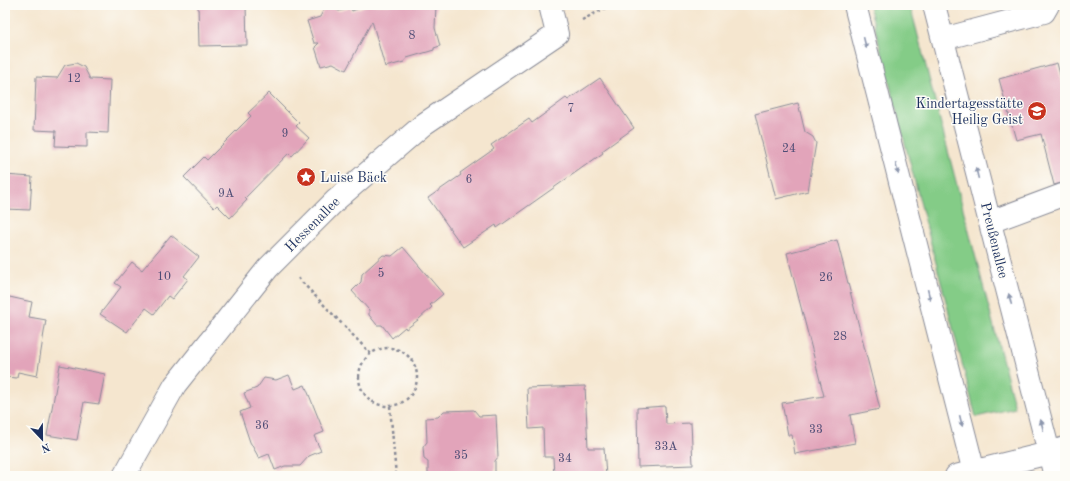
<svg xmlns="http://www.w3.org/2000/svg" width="1070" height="481" font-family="'Old Standard TT',serif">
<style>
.green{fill:#84cc87;stroke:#507e72}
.building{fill:#e2a4ba}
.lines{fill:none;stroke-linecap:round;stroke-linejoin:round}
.minor-casing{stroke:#888a96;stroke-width:24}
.path{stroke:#888a96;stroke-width:2.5;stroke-dasharray:3 3;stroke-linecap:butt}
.minor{stroke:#fff;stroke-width:22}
.oneway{fill:#8d97ae}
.labels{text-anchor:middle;stroke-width:3;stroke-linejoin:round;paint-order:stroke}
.number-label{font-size:12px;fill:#4d4c75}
.poi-label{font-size:14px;fill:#1b2f5e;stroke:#fdfcf7;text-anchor:end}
.street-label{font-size:14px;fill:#1b2f5e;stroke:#fdfcf7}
</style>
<rect width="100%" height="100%" fill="#fdfcf7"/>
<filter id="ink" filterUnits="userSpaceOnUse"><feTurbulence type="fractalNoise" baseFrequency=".025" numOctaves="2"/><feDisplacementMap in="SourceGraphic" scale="8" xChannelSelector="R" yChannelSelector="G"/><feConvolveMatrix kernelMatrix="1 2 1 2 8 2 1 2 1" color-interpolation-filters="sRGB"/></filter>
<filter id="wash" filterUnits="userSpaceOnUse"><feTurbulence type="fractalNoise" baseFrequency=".012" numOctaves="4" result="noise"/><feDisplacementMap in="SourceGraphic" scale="16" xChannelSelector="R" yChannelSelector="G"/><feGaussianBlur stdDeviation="0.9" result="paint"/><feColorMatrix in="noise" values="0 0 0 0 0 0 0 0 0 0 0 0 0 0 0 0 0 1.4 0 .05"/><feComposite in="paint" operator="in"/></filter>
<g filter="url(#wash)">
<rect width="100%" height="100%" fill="#f5e6cf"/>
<path class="green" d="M 869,5 L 910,5 L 1015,408 L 976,417 Z"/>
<g id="blocks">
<path class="building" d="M 198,5 L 246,5 L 247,45 L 199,46 Z
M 326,5 L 339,11 L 351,8 L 352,11 L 367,5 L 436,5 L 435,28 L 440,46 L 434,48 L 434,50 L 407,58 L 404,62 L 385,67 L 372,21 L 346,70 L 333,63 L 321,66 L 315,47 L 319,43 L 314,43 L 307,21 L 320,17 Z
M 76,63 L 84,67 L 90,79 L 110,80 L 108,133 L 87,132 L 87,147 L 55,146 L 56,131 L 34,130 L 36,77 L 57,78 L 65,65 Z
M 1057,63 L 1065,94 L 1065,182 L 1054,185 L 1041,134 L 1016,140 L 999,79 Z
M 600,78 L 634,128 L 602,151 L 603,153 L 497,228 L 496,225 L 463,247 L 428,198 L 461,175 L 460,173 L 494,149 L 491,145 L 529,119 L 532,123 L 566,98 L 568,100 Z
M 269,93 L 299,123 L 296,126 L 309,138 L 292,156 L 289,153 L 245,198 L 247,200 L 230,218 L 217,205 L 214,208 L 184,177 L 204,157 L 207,160 L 251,116 L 248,113 Z
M 798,103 L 805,132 L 813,137 L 816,143 L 808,191 L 776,199 L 755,114 Z
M 5,175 L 32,177 L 30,210 L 5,209 Z
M 171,235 L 199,257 L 184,276 L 188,279 L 172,299 L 168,296 L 154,314 L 146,308 L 127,332 L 100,314 L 121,287 L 115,283 L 132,262 L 142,270 Z
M 837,240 L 880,409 L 850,415 L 855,443 L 795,454 L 792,435 L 788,435 L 782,403 L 824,396 L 787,253 Z
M 403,247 L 443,294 L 430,305 L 432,307 L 418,320 L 406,329 L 405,327 L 392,338 L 382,325 L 377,325 L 369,315 L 369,310 L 352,291 L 361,282 L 362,274 L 383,255 L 392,256 Z
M 5,296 L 32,302 L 29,317 L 46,320 L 37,376 L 18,372 L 17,378 L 5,377 Z
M 60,365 L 105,374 L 99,404 L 84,402 L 77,440 L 47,435 Z
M 289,375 L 295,389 L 305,385 L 324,432 L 314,436 L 321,451 L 309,456 L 300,466 L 285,466 L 275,470 L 269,454 L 259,458 L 250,442 L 240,412 L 250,408 L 244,393 L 257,388 L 264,378 L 276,380 Z
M 585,386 L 588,448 L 604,448 L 606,476 L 554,476 L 553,457 L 544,457 L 543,428 L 529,429 L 527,388 Z
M 665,406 L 666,424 L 691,423 L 693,465 L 638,467 L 637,408 Z
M 474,410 L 479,416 L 496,415 L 498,457 L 495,461 L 495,476 L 428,476 L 428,462 L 424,459 L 423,447 L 427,442 L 426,418 L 438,417 L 444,411 Z"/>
</g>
</g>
<g filter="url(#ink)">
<use href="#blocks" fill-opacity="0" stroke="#888a96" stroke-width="1"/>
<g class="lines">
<defs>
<path id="minor" d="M 855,5 L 975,476
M 934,5 L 1055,476
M 943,39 L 1044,12 L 1048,5
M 990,222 L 1065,194
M 124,476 L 175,385 L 268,268 L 336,200 L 424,124 L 557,34 L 550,5
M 956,476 L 1049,453 L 1065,448"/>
</defs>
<use href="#minor" class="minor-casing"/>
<path class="path" d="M 582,20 L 611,5
M 298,278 L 371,354
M359 377a29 29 0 1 1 58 0a29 29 0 1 1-58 0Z
M 390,406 L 396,476"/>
<use href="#minor" class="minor"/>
</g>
<defs><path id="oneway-solid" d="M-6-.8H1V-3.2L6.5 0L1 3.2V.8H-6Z"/></defs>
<g class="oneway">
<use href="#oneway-solid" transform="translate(865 43) rotate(76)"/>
<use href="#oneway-solid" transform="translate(897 169) rotate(76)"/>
<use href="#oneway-solid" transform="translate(977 173) rotate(-104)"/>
<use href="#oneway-solid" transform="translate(929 295) rotate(76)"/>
<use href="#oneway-solid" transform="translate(1010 299) rotate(-104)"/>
<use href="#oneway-solid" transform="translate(961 421) rotate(76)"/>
<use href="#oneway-solid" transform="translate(1042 425) rotate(-104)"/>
</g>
</g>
<defs>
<symbol id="school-disc" viewBox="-11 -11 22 22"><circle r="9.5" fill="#c8321e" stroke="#fdfcf7"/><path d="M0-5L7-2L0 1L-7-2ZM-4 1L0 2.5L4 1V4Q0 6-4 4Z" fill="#fff"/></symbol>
<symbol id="sight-disc" viewBox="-11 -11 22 22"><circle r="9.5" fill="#c8321e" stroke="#fdfcf7"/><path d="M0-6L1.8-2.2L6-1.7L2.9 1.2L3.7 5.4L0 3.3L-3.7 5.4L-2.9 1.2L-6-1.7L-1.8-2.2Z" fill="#fff"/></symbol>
</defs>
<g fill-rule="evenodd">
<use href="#school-disc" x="1026" y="100" width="22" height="22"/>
<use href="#sight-disc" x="295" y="166" width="22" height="22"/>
</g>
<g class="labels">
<g class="number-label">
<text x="412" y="39">8</text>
<text x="74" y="82">12</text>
<text x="571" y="112">7</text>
<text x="285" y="137">9</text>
<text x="789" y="152">24</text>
<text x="469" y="183">6</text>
<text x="226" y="197">9A</text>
<text x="381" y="277">5</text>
<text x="164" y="280">10</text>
<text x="826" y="281">26</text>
<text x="840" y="340">28</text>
<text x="262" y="429">36</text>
<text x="816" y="433">33</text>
<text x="666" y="450">33A</text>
<text x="461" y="459">35</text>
<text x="565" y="462">34</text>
</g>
<g class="poi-label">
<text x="1023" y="108">Kindertagesstätte<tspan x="1023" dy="16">Heilig Geist</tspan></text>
<text x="320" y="182" text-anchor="start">Luise Bäck</text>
</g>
<g class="street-label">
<text transform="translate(312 224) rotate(-45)" y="5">Hessenallee</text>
<text transform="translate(995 240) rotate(76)" y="5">Preußenallee</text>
</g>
</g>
<rect width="1070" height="481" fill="none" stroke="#fdfcf7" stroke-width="20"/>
<g transform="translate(42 439) rotate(158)" stroke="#fdfcf7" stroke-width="3" paint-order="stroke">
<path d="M0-3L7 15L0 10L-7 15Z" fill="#1b2f5e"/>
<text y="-6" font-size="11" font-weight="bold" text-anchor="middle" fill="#1b2f5e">N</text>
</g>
</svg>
